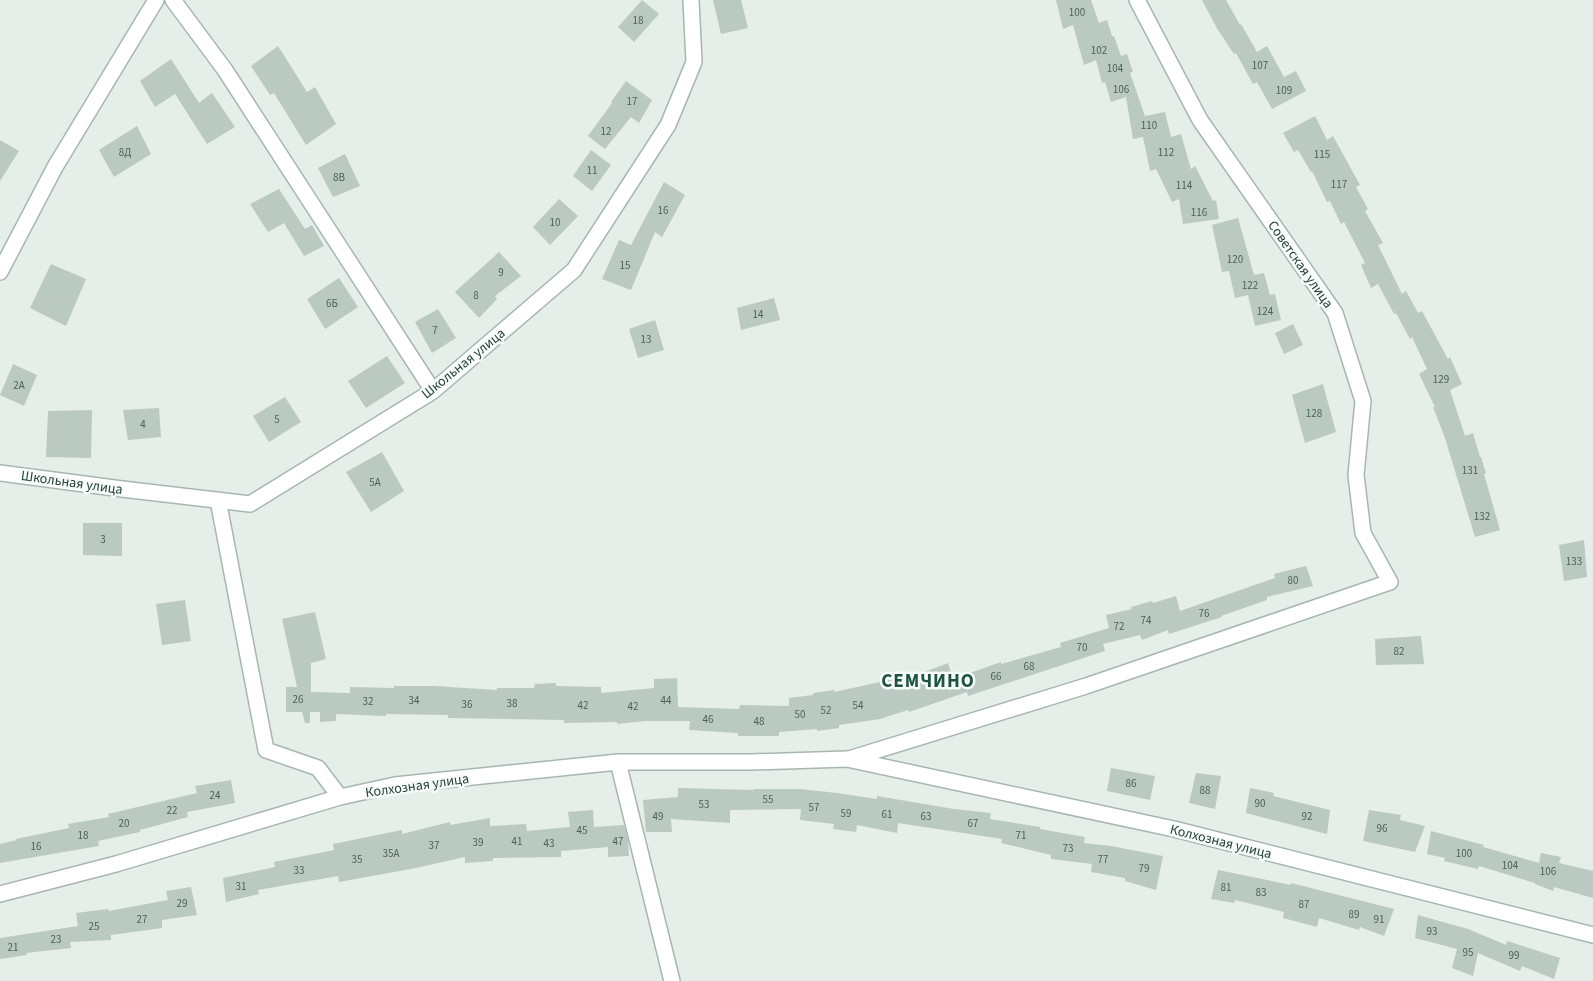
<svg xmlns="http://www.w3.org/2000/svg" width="1593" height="981" font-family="'Source Sans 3',sans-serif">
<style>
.building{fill:#bac9c2}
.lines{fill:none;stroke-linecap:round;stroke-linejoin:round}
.minor-casing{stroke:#a7b7b0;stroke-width:18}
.minor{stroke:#fff;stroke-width:15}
.labels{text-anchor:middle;stroke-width:5;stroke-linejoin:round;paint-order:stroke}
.number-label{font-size:11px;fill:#4a6359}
.street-label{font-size:14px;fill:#244136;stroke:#f6faf8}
.district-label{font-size:19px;font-weight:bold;letter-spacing:1px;fill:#1f5341;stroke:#f6faf8}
</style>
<rect width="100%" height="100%" fill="#e5eee9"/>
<path class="building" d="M 642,0 L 659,14 L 634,42 L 618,27 Z
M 713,0 L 741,0 L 748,28 L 721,34 Z
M 1056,0 L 1091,0 L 1099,23 L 1107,20 L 1112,36 L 1114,36 L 1121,56 L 1127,54 L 1133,72 L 1130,73 L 1145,116 L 1165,112 L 1171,137 L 1181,134 L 1191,169 L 1195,166 L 1213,201 L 1216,200 L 1219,219 L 1183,224 L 1179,199 L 1172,202 L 1156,169 L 1150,171 L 1143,137 L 1133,139 L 1126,97 L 1111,102 L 1105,82 L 1102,83 L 1096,60 L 1084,65 L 1073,25 L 1063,29 Z
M 1202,0 L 1226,0 L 1240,25 L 1241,24 L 1257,52 L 1267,46 L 1284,77 L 1296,71 L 1306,91 L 1272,109 L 1257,82 L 1253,84 L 1236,53 L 1234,54 L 1218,30 Z
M 278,46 L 307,92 L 315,87 L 336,124 L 306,145 L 274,93 L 270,95 L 251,66 Z
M 171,59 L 199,103 L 212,93 L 235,127 L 207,144 L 175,94 L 155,107 L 140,81 Z
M 626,81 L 652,100 L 639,123 L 631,117 L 605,149 L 588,136 L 612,103 L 611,102 Z
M 1315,116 L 1327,140 L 1333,136 L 1360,185 L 1356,187 L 1368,209 L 1365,211 L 1383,243 L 1378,245 L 1402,294 L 1406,291 L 1418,313 L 1422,311 L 1448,359 L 1450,357 L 1462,384 L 1450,390 L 1465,436 L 1473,433 L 1480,457 L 1481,457 L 1486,473 L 1484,474 L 1500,530 L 1475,537 L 1445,438 L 1433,407 L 1435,407 L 1419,374 L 1427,369 L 1412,337 L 1410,339 L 1396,313 L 1394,314 L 1378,284 L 1371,288 L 1361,265 L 1365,263 L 1344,222 L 1341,224 L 1330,201 L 1327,202 L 1312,171 L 1311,172 L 1298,150 L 1294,152 L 1283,133 Z
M 137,126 L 151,154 L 114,177 L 99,150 Z
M 0,140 L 19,151 L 0,181 Z
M 591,150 L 611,165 L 592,191 L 573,176 Z
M 345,154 L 360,186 L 333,197 L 318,168 Z
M 664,182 L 685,195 L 662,237 L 655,232 L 631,290 L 602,279 L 619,240 L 631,245 Z
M 279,189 L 305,229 L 312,225 L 324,246 L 304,256 L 284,223 L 268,232 L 250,204 Z
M 559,199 L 578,216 L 550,245 L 533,227 Z
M 1238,218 L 1254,275 L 1264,273 L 1270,295 L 1275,294 L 1281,320 L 1255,326 L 1248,295 L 1235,298 L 1229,271 L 1222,272 L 1212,225 Z
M 499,252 L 521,276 L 495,296 L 497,299 L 479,318 L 455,292 Z
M 51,264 L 86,279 L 66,326 L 30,308 Z
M 339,278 L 358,307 L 325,329 L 307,299 Z
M 774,298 L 780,320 L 741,330 L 737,308 Z
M 438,309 L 456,338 L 432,353 L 415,322 Z
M 655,320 L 664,350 L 638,358 L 629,329 Z
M 1293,324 L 1303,345 L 1284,354 L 1275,333 Z
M 387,356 L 405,383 L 366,408 L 348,381 Z
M 13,364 L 37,375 L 24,406 L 0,395 Z
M 1323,384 L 1336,432 L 1305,443 L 1292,395 Z
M 285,397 L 301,422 L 269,442 L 253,416 Z
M 159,408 L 161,437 L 128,440 L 123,410 Z
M 92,410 L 91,458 L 46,457 L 48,411 Z
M 382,452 L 404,491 L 371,512 L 346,472 Z
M 83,523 L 122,523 L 122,556 L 83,555 Z
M 1584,540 L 1587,577 L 1564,581 L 1559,545 Z
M 1306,566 L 1313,586 L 1267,597 L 1267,600 L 1221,616 L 1222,617 L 1169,634 L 1168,630 L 1142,640 L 1140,635 L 1103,644 L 1105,651 L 968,696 L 967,692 L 909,712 L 908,710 L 880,719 L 839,725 L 839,728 L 817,731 L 817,729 L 779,732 L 779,736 L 738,736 L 738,733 L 689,730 L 690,721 L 645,721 L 617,724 L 617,722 L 564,723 L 564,720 L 448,718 L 448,715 L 386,714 L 386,716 L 336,714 L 336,721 L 320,722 L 320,712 L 310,712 L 310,723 L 305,723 L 302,712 L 286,712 L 286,687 L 297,687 L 282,619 L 315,612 L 326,659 L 311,663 L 311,692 L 350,693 L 350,687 L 394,688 L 394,686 L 434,686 L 497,690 L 497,688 L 534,688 L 535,684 L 556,683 L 556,686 L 601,687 L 601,693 L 654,688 L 654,679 L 677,678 L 678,707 L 739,709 L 740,705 L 789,706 L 789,698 L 813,695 L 813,693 L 834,690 L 834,692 L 894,679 L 895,681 L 919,674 L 948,663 L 953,679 L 1001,662 L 1001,664 L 1061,647 L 1060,643 L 1109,628 L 1106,615 L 1132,609 L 1131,607 L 1152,601 L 1153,603 L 1176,596 L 1180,611 L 1275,578 L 1274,574 Z
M 185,600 L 191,641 L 162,645 L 156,604 Z
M 1421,636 L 1424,664 L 1376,665 L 1375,639 Z
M 1111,768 L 1155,776 L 1150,800 L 1107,791 Z
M 1196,773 L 1221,776 L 1215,809 L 1189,803 Z
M 231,780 L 235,803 L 187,812 L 188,817 L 140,830 L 140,832 L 98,841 L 99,846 L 0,863 L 0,844 L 17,840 L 16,839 L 69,828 L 68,824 L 109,817 L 108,814 L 197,793 L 195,786 Z
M 678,788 L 753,790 L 753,789 L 800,789 L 837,793 L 877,799 L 877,796 L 954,809 L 991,813 L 990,819 L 1040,827 L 1040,829 L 1085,837 L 1084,843 L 1111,846 L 1163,856 L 1156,890 L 1125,881 L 1125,878 L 1091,872 L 1092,864 L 1051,859 L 1051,855 L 1001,843 L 1002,839 L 898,823 L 897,833 L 857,825 L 856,832 L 833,829 L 834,824 L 800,820 L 801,809 L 730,810 L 730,823 L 671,819 L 672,832 L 646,832 L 643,800 L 678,797 Z
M 1250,788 L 1274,793 L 1273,796 L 1330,810 L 1327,834 L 1246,813 Z
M 593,810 L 594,827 L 624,825 L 628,840 L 629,856 L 608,857 L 608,847 L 561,851 L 561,857 L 493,858 L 493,861 L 465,863 L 465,857 L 416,868 L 339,882 L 338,876 L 258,890 L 259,894 L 226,902 L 223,878 L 275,867 L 274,862 L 334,850 L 333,844 L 402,830 L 402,834 L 450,822 L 450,825 L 490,818 L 490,826 L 526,824 L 527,831 L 570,827 L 568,812 Z
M 1369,810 L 1401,815 L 1400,820 L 1425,826 L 1415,852 L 1363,841 Z
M 1431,831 L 1484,845 L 1483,847 L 1539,863 L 1541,853 L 1561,857 L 1559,863 L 1593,871 L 1593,898 L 1554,887 L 1553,891 L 1535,884 L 1535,883 L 1479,866 L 1478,869 L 1444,861 L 1445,858 L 1427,854 Z
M 1218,870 L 1291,885 L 1291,883 L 1394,909 L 1384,936 L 1360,927 L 1359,930 L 1319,918 L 1317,927 L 1283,918 L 1284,912 L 1235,900 L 1234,903 L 1211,899 Z
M 191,887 L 197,915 L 162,920 L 162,928 L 111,935 L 111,940 L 70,942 L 71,948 L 26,953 L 27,955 L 0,959 L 0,938 L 78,926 L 76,913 L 108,909 L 109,911 L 168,900 L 166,891 Z
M 1418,915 L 1468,929 L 1506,945 L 1507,941 L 1560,958 L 1554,979 L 1522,966 L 1520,971 L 1478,953 L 1473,976 L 1452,968 L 1457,949 L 1415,938 Z"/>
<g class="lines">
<defs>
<path id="minor" d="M 173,0 L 225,70 L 433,391
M 0,272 L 55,167 L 156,0
M 0,473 L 122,489 L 250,504 L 433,391 L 574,270 L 668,125 L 694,62 L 691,0
M 218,500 L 266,750 L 318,768 L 340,797
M 849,759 L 1086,686 L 1390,582 L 1363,533 L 1356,475 L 1363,401 L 1335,313 L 1200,120 L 1137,0
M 618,762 L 672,981
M 0,894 L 116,864 L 340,797 L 395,785 L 618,762 L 751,762 L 847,759 L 1174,829 L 1593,935"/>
</defs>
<use href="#minor" class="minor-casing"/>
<use href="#minor" class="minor"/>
</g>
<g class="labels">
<g class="number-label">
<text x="1077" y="16">100</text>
<text x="638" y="24">18</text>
<text x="1099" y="54">102</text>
<text x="1260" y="69">107</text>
<text x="1115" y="72">104</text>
<text x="1121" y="93">106</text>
<text x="1284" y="94">109</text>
<text x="632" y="105">17</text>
<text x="1149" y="129">110</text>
<text x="606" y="135">12</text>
<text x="125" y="156">8Д</text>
<text x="1166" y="156">112</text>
<text x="1322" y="158">115</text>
<text x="592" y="174">11</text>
<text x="339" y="181">8В</text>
<text x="1339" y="188">117</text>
<text x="1184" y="189">114</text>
<text x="663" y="214">16</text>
<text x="1199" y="216">116</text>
<text x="555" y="226">10</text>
<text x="1235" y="263">120</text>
<text x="625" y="269">15</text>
<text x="501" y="276">9</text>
<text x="1250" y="289">122</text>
<text x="476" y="299">8</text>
<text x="332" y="307">6Б</text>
<text x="1265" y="315">124</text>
<text x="758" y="318">14</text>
<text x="435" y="334">7</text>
<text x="646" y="343">13</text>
<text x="1441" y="383">129</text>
<text x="19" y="389">2А</text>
<text x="1314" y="417">128</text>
<text x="277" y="423">5</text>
<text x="143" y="428">4</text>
<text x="1470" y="474">131</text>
<text x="375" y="486">5А</text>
<text x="1482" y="520">132</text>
<text x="103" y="543">3</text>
<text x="1574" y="565">133</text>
<text x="1293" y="584">80</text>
<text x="1204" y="617">76</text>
<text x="1146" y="624">74</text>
<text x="1119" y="630">72</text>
<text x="1082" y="651">70</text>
<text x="1399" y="655">82</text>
<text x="1029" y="670">68</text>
<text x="996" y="680">66</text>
<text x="298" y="703">26</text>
<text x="414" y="704">34</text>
<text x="666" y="704">44</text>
<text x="368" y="705">32</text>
<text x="512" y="707">38</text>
<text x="467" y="708">36</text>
<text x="583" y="709">42</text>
<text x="858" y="709">54</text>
<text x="633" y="710">42</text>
<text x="826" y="714">52</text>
<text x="800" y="718">50</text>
<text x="708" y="723">46</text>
<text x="759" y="725">48</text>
<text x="1131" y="787">86</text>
<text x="1205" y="794">88</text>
<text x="215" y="799">24</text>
<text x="768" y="803">55</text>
<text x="1260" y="807">90</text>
<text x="704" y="808">53</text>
<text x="814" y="811">57</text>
<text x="172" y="814">22</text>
<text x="846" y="817">59</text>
<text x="887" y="818">61</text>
<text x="658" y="820">49</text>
<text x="926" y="820">63</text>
<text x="1307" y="820">92</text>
<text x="124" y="827">20</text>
<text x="973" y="827">67</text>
<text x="1382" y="832">96</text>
<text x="582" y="834">45</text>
<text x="83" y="839">18</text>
<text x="1021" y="839">71</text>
<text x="517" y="845">41</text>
<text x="618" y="845">47</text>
<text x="478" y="846">39</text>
<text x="549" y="847">43</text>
<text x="434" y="849">37</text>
<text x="36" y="850">16</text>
<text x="1068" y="852">73</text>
<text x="391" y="857">35А</text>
<text x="1464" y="857">100</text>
<text x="357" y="863">35</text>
<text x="1103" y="863">77</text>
<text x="1510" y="869">104</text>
<text x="1144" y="872">79</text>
<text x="299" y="874">33</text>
<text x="1548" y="875">106</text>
<text x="241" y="890">31</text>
<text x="1226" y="891">81</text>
<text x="1261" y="896">83</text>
<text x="182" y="907">29</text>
<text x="1304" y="908">87</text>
<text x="1354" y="918">89</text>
<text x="142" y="923">27</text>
<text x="1379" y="923">91</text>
<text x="94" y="930">25</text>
<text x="1432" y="935">93</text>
<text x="56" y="943">23</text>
<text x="13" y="951">21</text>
<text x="1468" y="956">95</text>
<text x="1514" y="959">99</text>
</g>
<g class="street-label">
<text transform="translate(1301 264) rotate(55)" y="5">Советская улица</text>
<text transform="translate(463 363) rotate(-39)" y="5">Школьная улица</text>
<text transform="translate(72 482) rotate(8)" y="5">Школьная улица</text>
<text transform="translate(417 785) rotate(-8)" y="5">Колхозная улица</text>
<text transform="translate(1221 841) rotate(14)" y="5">Колхозная улица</text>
</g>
<g class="district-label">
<text x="928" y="687">СЕМЧИНО</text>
</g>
</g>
</svg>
